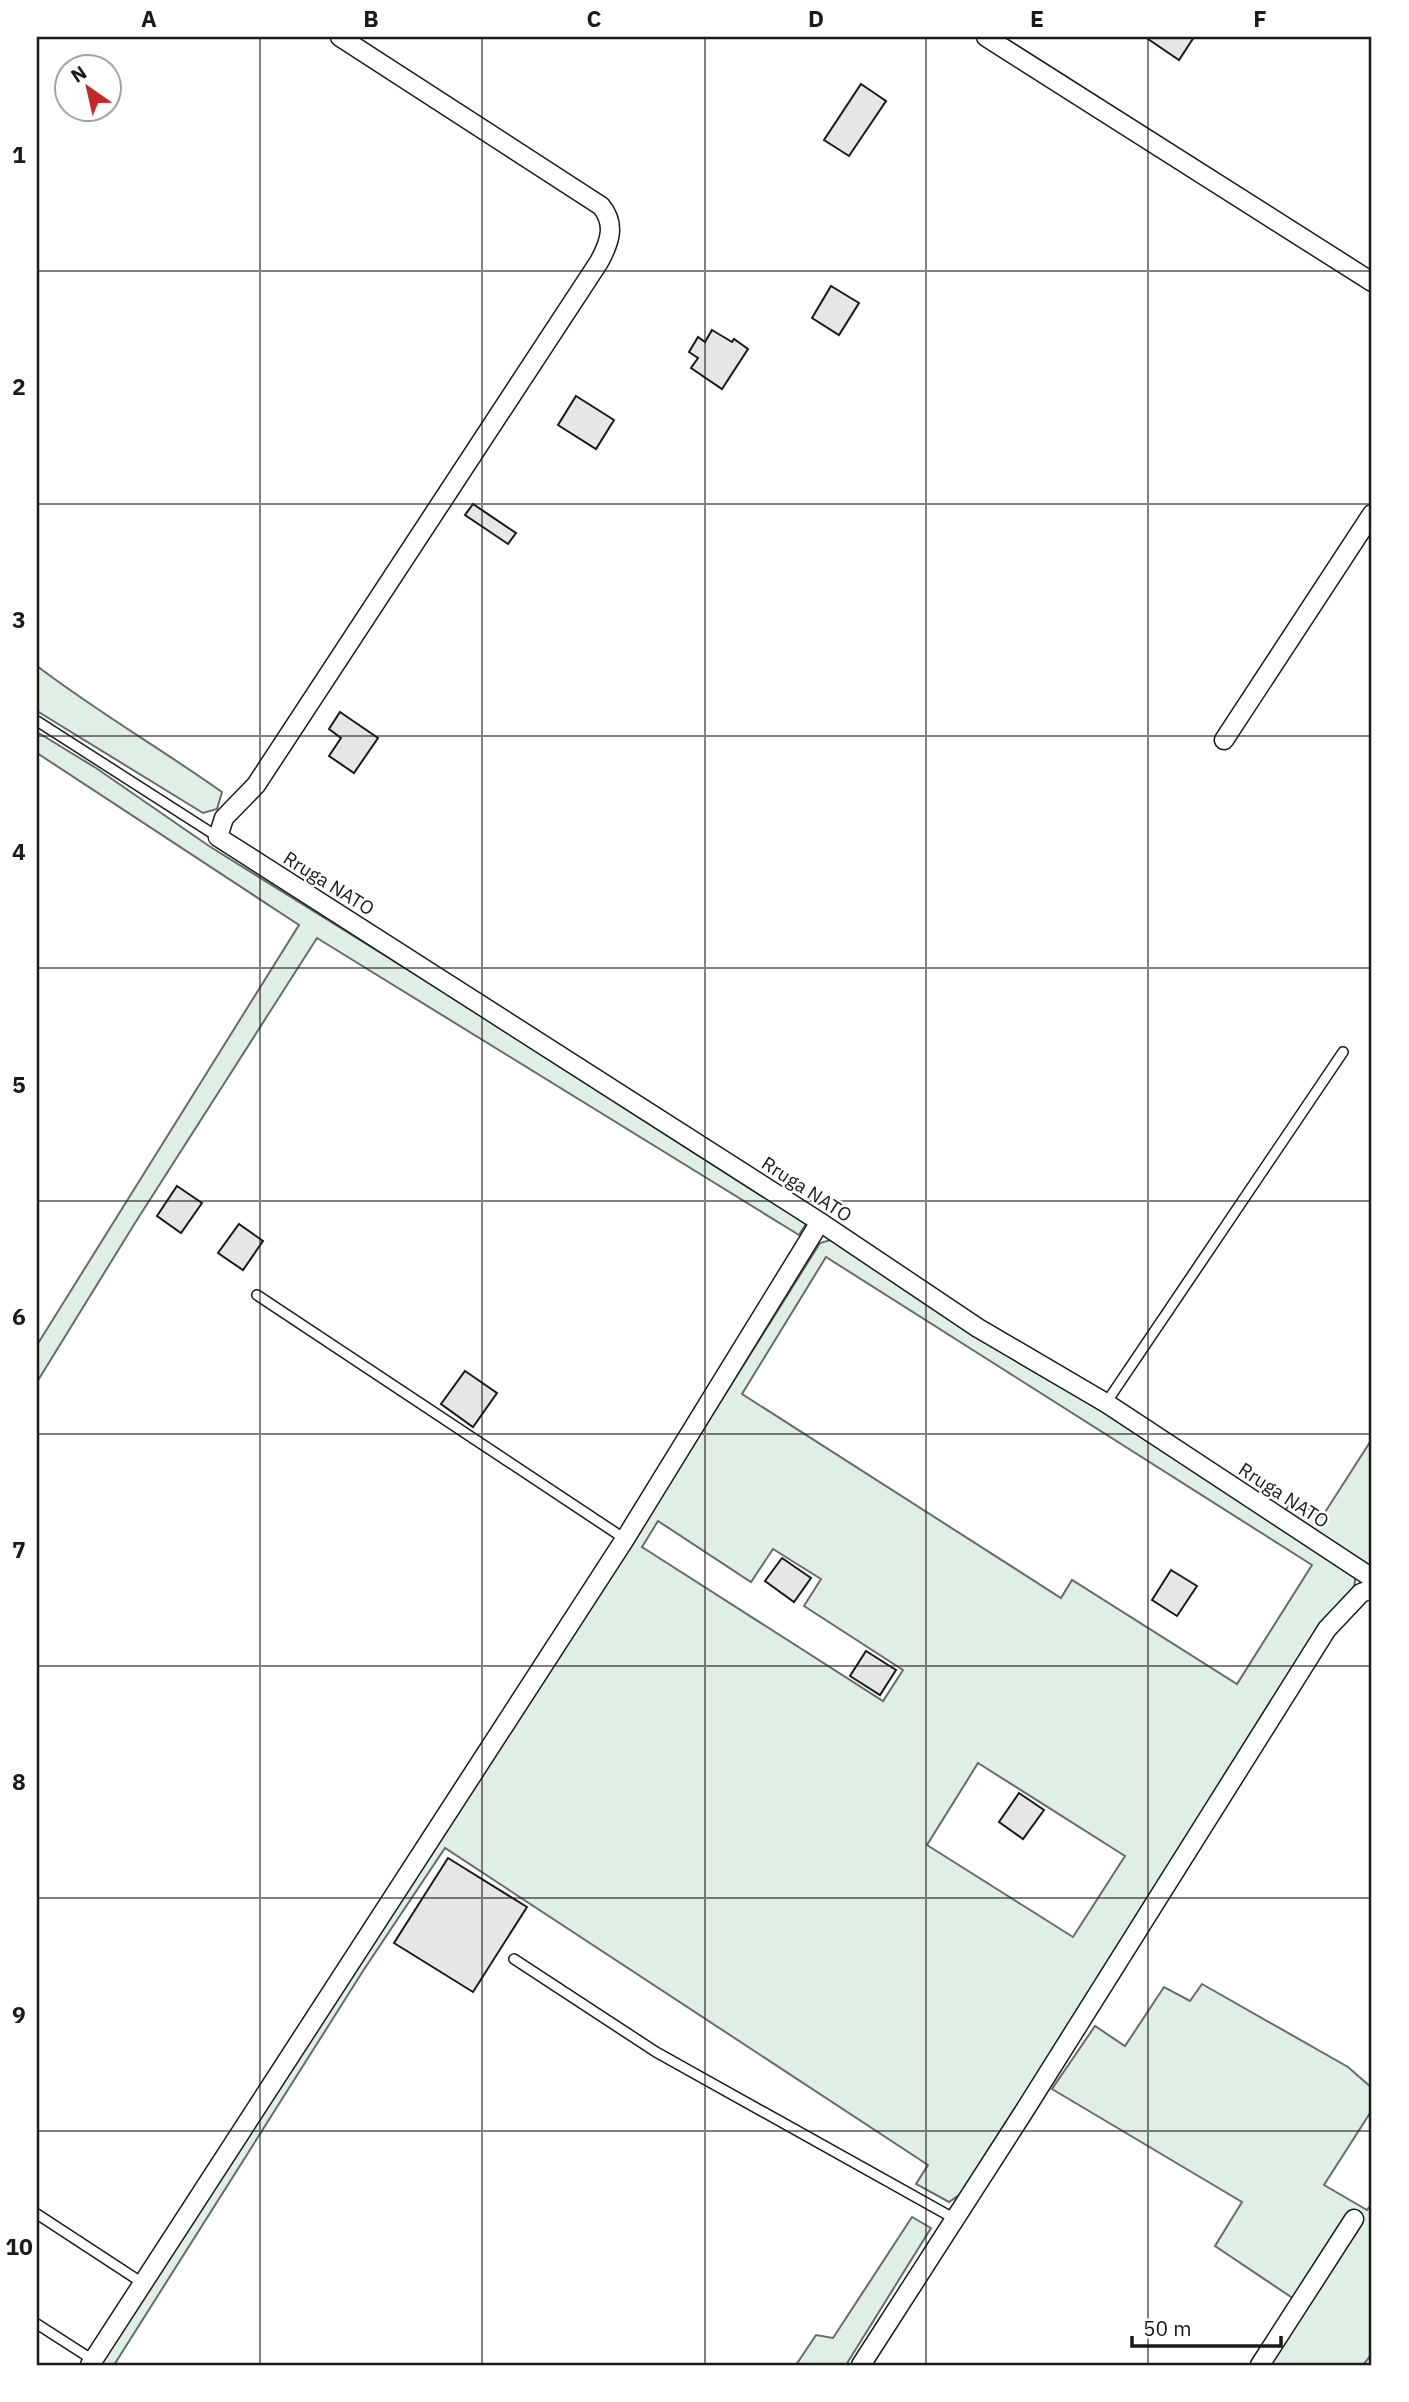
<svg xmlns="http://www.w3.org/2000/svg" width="1409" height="2402" font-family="'IBM Plex Sans',sans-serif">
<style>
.green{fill:#e0efe3;stroke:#6a6a6a;stroke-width:2;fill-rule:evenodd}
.building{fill:#e6e6e6;stroke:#1a1a1a;stroke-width:2}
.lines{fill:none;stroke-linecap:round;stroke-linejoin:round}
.lane-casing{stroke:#1a1a1a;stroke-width:12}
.street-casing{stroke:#1a1a1a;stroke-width:21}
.lane{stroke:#fff;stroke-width:9}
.street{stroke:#fff;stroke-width:18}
.grid{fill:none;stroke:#1a1a1a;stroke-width:2;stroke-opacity:0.55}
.labels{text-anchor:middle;stroke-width:5;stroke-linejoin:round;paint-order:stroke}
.street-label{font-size:19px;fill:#1a1a1a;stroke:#fff}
.neatline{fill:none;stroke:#1a1a1a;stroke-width:2.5}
.grid-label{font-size:23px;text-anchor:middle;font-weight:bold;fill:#1a1a1a}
</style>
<rect width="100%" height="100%" fill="#fff"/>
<path class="green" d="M 37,666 C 96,711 161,749 222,792 L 217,809 L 203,813 L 37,711 Z
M 37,732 L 96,768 L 209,846 L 809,1219 L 799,1235 L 317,938 L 135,1223 L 37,1382 L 37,1345 L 299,925 L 37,753 Z
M 834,1239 L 1050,1374 L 1356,1575 L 1354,1587 L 1329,1618 L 962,2193 L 949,2202 L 916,2184 L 928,2165 L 445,1848 L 363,1971 L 114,2365 L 98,2365 L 632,1543 L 820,1243 ZM 826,1257 L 1312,1565 L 1237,1684 L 1072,1580 L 1061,1598 L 742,1394 ZM 658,1521 L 751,1582 L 773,1549 L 821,1579 L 804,1606 L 903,1670 L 883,1701 L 642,1547 ZM 978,1763 L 1125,1856 L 1073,1937 L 927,1845 Z
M 1372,1439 L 1372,1567 L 1285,1511 L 1293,1499 L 1322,1517 Z
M 1202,1984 L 1348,2067 L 1372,2088 L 1372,2110 L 1324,2185 L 1367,2210 L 1372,2203 L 1372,2354 L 1363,2365 L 1251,2365 L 1294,2299 L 1215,2246 L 1242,2202 L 1052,2089 L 1095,2026 L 1125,2046 L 1164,1987 L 1190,2001 Z
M 912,2217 L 931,2228 L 846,2365 L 796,2365 L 816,2335 L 833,2338 Z"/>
<path class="building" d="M 1149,37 L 1194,37 L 1179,60 L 1148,39 Z
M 861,84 L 886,101 L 849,156 L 824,140 Z
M 831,286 L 859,303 L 839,335 L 812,318 Z
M 712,330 L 732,342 L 734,339 L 748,349 L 722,389 L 691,368 L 698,358 L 689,352 L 698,337 L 705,342 Z
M 576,396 L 614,420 L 596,449 L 558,425 Z
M 473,504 L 516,533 L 508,544 L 465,515 Z
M 340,712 L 378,738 L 354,773 L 329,756 L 341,738 L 329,729 Z
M 177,1186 L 202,1203 L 181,1233 L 157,1216 Z
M 239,1224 L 263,1241 L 243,1270 L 218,1253 Z
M 465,1371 L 497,1393 L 473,1427 L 441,1404 Z
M 782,1558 L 811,1578 L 794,1602 L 765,1581 Z
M 1171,1570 L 1197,1586 L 1177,1616 L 1152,1600 Z
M 866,1651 L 896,1670 L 880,1695 L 850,1676 Z
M 1019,1793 L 1044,1810 L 1023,1839 L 999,1822 Z
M 448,1858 L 527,1907 L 473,1992 L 394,1943 Z"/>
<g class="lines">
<defs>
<path id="lane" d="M 37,721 L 218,837
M 257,1295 L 625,1539
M 1106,1403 L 1343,1052
M 514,1959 L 656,2052 L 955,2219
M 37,2214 L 144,2284
M 37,2324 L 93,2360"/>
<path id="street" d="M 340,37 L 601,206 C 616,224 610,242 599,262 L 256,785 L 224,818 L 218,837 L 820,1222 L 978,1328 L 1106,1403 L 1372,1578
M 986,37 L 1372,282
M 1224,740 L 1372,514
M 90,2365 L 625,1539 L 820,1222
M 861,2365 L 1023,2113 L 1327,1629 L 1361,1593 L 1372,1589
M 1260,2365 L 1354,2219"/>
</defs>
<use href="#lane" class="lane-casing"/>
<use href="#street" class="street-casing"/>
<use href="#lane" class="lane"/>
<use href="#street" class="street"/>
</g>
<path class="grid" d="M 260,37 L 260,2365M 482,37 L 482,2365M 705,37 L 705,2365M 926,37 L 926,2365M 1148,37 L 1148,2365M 37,271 L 1372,271M 37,504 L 1372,504M 37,736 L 1372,736M 37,968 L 1372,968M 37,1201 L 1372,1201M 37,1434 L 1372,1434M 37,1666 L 1372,1666M 37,1898 L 1372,1898M 37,2131 L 1372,2131"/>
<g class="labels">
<g class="street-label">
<text transform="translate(329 883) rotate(32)" y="7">Rruga NATO</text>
<text transform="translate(807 1189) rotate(33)" y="7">Rruga NATO</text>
<text transform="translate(1284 1495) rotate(33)" y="7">Rruga NATO</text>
</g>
</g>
<rect width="1409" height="2402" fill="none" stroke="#ffffff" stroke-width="77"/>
<g transform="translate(88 88) rotate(326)"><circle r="33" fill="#ffffff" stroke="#a3a3a3" stroke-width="2"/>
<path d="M0-5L12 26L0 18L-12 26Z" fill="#c62828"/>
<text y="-10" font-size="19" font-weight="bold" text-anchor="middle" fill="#1a1a1a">N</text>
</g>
<path d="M1132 2336v10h149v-10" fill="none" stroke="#1a1a1a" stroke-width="3.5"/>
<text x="1143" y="2336" font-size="21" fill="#1a1a1a" stroke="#ffffff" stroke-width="5" paint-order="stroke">50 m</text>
<rect x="38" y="38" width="1332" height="2326" class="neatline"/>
<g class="grid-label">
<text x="149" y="27">A</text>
<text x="371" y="27">B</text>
<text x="594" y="27">C</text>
<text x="816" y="27">D</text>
<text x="1037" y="27">E</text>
<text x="1260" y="27">F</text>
<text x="19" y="163">1</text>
<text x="19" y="395">2</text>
<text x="19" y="628">3</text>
<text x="19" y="860">4</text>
<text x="19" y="1093">5</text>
<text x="19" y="1325">6</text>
<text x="19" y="1558">7</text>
<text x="19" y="1790">8</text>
<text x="19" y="2023">9</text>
<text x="19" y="2255">10</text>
</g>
</svg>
